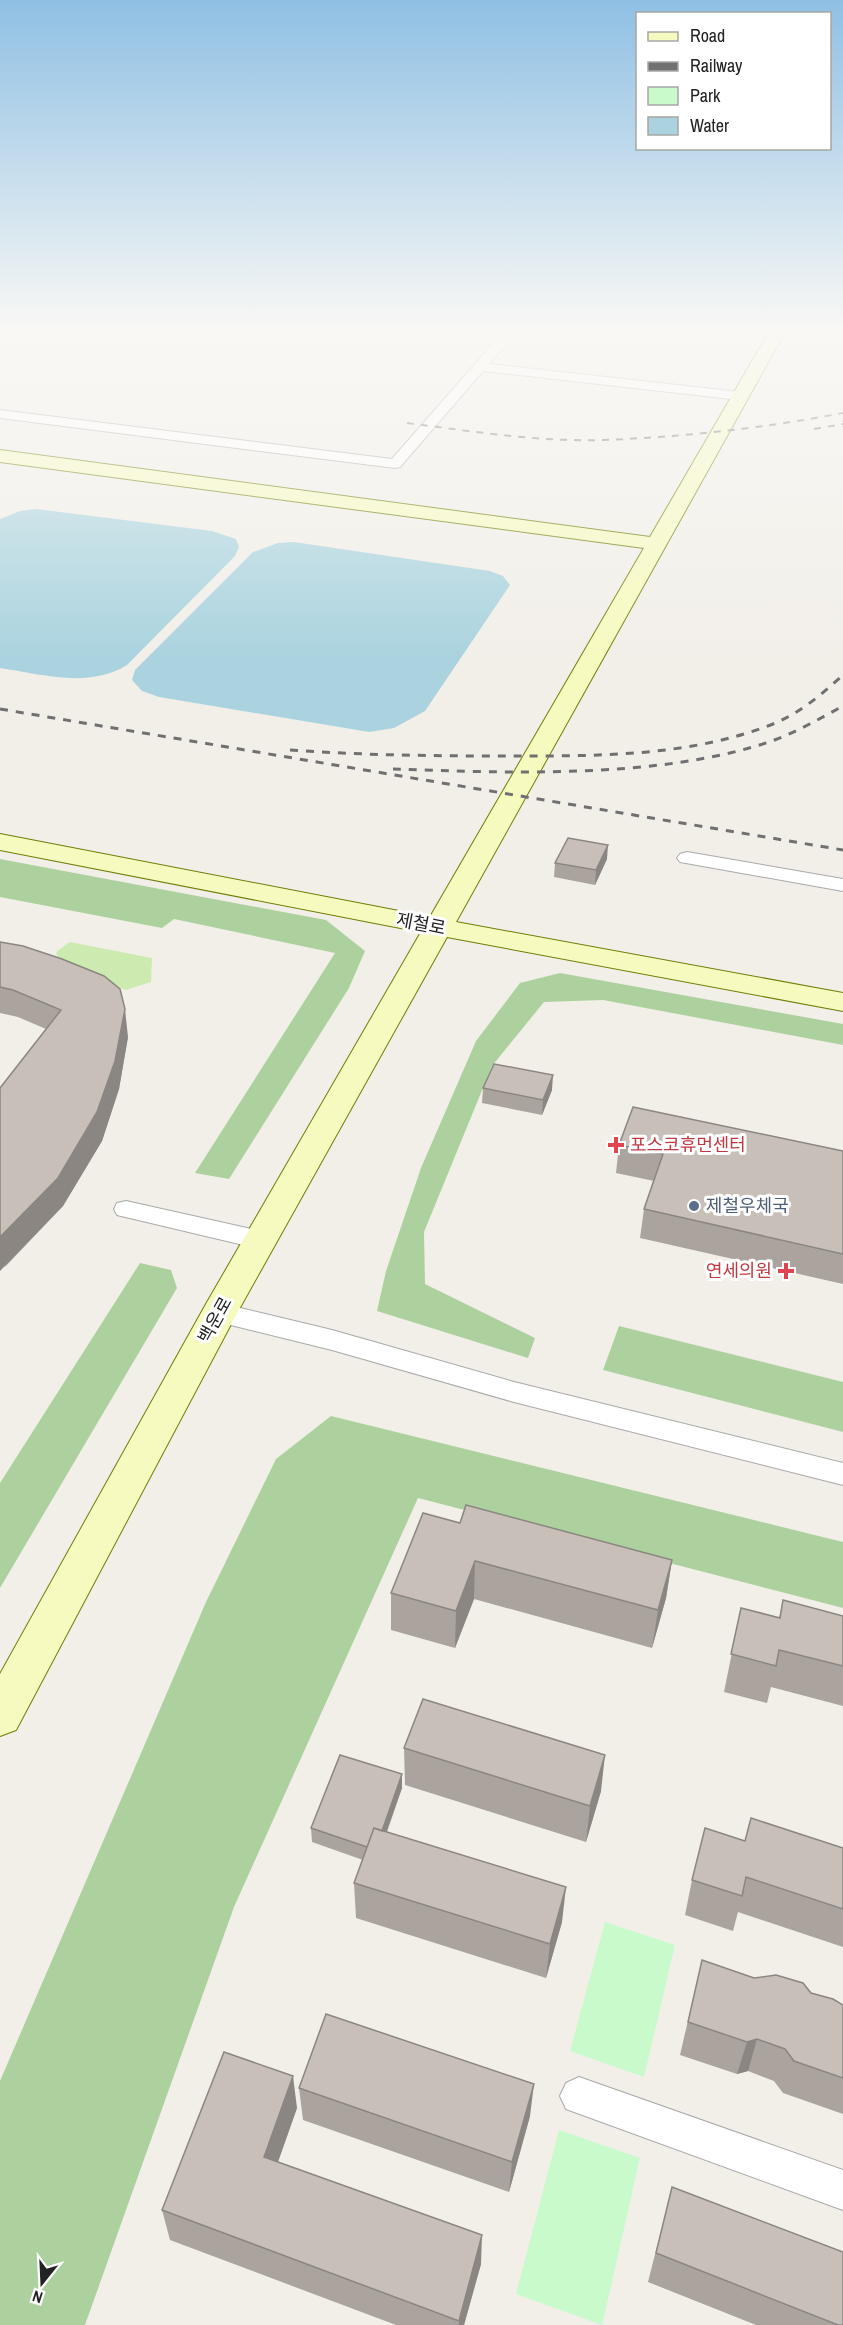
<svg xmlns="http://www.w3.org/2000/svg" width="843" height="2325" font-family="'Archivo Narrow','Noto Sans KR',sans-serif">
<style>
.grass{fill:#cdebb0}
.forest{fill:#add19e}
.park{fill:#c8facc}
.water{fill:#aad3df}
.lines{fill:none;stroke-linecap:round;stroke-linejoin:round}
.street-casing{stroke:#a9a9a9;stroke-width:2}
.secondary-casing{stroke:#707d05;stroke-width:2}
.street{fill:#fff;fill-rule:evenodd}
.secondary{fill:#f7fabf;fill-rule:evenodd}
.rail-far1{stroke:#707070;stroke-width:2;stroke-dasharray:7 7;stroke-linecap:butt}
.rail{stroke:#707070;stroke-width:3;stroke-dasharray:8 8;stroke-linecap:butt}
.wall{fill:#aba49e}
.shaded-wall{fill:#8b8681}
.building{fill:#c7bfb8;stroke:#8b8681;stroke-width:1.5}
.health-dot{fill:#e0444e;stroke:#fff;stroke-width:2}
.service-dot{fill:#5c6f8a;stroke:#fff;stroke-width:2}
.labels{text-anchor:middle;stroke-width:6;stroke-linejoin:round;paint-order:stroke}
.street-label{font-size:18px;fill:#222;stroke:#fff}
.health-label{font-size:18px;fill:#be3a42;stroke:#fff;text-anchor:start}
.service-label{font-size:18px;fill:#4e5e75;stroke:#fff;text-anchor:start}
</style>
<rect width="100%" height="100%" fill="#f2efe9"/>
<path class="grass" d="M 70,942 L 152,958 L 151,982 L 126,990 L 60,964 L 56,952 Z"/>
<path class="forest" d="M 0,859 L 326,920 L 365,951 L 349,988 L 229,1179 L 195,1173 L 335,953 L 174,919 L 162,928 L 0,897 Z
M 560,973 L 843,1024 L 843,1045 L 603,1000 L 544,1002 L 492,1066 L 424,1232 L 425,1284 L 535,1338 L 528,1358 L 377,1311 L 386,1271 L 421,1168 L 476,1041 L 520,983 Z
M 140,1263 L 171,1270 L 177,1288 L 0,1588 L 0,1483 Z
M 619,1326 L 843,1382 L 843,1432 L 603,1370 Z
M 331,1416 L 843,1542 L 843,1608 L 418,1498 L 234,1907 L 85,2325 L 0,2325 L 0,2081 L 206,1602 L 276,1459 Z"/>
<path class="park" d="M 605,1922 L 675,1945 L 644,2077 L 570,2051 Z
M 559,2130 L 640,2158 L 602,2325 L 516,2294 Z"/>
<path class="water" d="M 36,509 L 212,531 L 236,539 L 239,547 L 235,556 L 127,665 C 88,689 41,674 0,668 L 0,519 L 20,511 Z
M 294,542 L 490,571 L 503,576 L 510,585 L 425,711 L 394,728 L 369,732 L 159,697 L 142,691 L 132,680 L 135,670 L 253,552 L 278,543 Z"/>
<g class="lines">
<defs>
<path id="street" d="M 503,332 L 516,332 L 489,364 L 740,392 L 746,396 L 740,400 L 483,371 L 400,467 L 395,468 L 0,418 L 0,410 L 392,459 Z
M 687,852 L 843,879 L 843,891 L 680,862 L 677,858 L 680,854 Z
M 126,1201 L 260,1231 L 269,1234 L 273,1240 L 269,1246 L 260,1249 L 117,1215 L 114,1209 L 117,1203 Z
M 219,1303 L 332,1330 L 514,1382 L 843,1463 L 843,1485 L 514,1402 L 332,1350 L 210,1320 L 206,1313 L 210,1306 Z
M 579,2077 L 843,2170 L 843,2210 L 566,2109 L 560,2096 L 566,2083 Z"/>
<path id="secondary" d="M 769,332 L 785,332 L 456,922 L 843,993 L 843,1011 L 447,937 L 237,1313 L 16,1730 L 0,1736 L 0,1674 L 206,1304 L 421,932 L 0,850 L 0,834 L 430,917 L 644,548 L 0,462 L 0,450 L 650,537 Z"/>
</defs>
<use href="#street" class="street-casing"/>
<use href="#secondary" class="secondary-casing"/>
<use href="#street" class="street"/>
<use href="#secondary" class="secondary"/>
<path class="rail-far1" d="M 407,423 C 471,431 537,442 603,440 C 683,437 764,428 843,413
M 814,429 L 843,424"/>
<path class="rail" d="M 0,709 L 843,850
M 290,750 C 360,755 429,756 499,756 C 589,756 687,758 773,724 C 800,713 821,695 843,675
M 393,769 C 511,773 657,779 769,742 C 795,733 819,719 843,706"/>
</g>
<path class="wall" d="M 607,859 L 595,885 L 554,877 L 555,863 Z
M 0,942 L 128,1037 L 119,1089 L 102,1141 L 63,1206 L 5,1267 L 46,1029 L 18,1017 L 0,1013 Z
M 483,1088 L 552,1090 L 542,1115 L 482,1103 Z
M 619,1145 L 843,1151 L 843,1284 L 640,1238 L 644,1209 L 654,1181 L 616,1173 Z
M 460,1523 L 672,1560 L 666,1598 L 652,1648 L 474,1599 L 455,1648 L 391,1630 L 391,1593 Z
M 783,1600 L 843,1616 L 843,1706 L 771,1687 L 767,1703 L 724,1692 L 741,1608 L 779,1618 Z
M 404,1748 L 601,1791 L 586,1842 L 405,1785 Z
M 402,1774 L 402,1788 L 387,1832 L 562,1922 L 546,1978 L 356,1918 L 354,1883 L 363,1860 L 312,1842 L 311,1828 Z
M 745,1841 L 843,1848 L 843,1947 L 738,1912 L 733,1931 L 685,1915 L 692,1880 Z
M 702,1960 L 754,1978 L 811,1993 L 843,2005 L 843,2114 L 783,2093 L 774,2081 L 748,2071 L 737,2074 L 680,2055 Z
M 299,2088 L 530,2116 L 509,2192 L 303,2120 Z
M 297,2108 L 278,2162 L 481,2264 L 464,2325 L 396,2325 L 170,2240 L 162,2210 Z
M 672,2187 L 843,2325 L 756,2325 L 648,2282 Z"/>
<path class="shaded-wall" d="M 608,845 L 607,859 L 595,885 L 596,870 Z
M 125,1009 L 128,1037 L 119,1089 L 102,1141 L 63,1206 L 0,1271 L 0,1237 Z
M 553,1075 L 552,1090 L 542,1115 L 543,1100 Z
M 672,1560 L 666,1598 L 652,1648 L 658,1610 Z
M 475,1561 L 474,1599 L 455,1648 L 456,1611 Z
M 605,1755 L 601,1791 L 586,1842 L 590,1806 Z
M 402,1774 L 402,1788 L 375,1864 L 375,1850 Z
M 566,1887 L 562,1922 L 546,1978 L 550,1944 Z
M 757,2039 L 748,2071 L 737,2074 L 747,2042 Z
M 293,2076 L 297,2108 L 269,2187 L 264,2157 Z
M 534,2084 L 530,2116 L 509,2192 L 512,2162 Z
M 482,2235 L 481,2264 L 464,2325 L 459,2325 L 459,2321 Z"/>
<path class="building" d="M 568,838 L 608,845 L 596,870 L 555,863 Z
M 0,942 L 23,946 L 62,959 L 104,976 L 120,989 L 125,1009 L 115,1061 L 97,1112 L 58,1178 L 0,1237 L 0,1088 L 61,1010 L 13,990 L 0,987 Z
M 494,1064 L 553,1075 L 543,1100 L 483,1088 Z
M 633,1107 L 843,1151 L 843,1254 L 644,1209 L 663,1154 L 619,1145 Z
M 466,1505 L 672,1560 L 658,1610 L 475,1561 L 456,1611 L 391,1593 L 423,1513 L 460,1523 Z
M 783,1600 L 843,1616 L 843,1666 L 779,1650 L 776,1666 L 731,1654 L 741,1608 L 780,1618 Z
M 423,1699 L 605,1755 L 590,1806 L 404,1748 Z
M 340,1755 L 402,1774 L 382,1831 L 374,1828 L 367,1847 L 311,1828 Z
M 751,1818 L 843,1848 L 843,1909 L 746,1877 L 742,1896 L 692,1880 L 705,1828 L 745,1841 Z
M 374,1828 L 566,1887 L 550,1944 L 354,1883 Z
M 702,1960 L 754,1978 L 776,1975 L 803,1983 L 811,1993 L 833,1999 L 843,2005 L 843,2078 L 794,2061 L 785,2049 L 757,2039 L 747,2042 L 688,2022 Z
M 326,2014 L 534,2084 L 512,2162 L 299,2088 Z
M 224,2052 L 293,2076 L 264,2157 L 482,2235 L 459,2321 L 162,2210 Z
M 672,2187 L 843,2252 L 843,2325 L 838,2325 L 656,2253 Z"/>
<linearGradient id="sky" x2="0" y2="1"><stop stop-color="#8fc0e4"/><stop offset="0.5" stop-color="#f9f8f5"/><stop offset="1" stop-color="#f9f8f5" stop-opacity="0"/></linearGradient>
<rect width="843" height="658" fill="url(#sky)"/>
<g class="health-dot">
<path d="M613 1136h6v6h6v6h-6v6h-6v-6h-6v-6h6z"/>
<path d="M783 1262h6v6h6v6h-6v6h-6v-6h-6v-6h6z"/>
</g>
<circle class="service-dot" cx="694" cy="1206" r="6"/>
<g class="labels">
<g class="street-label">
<text transform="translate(421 924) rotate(11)" y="6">제철로</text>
<text transform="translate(215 1320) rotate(-61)" y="6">백운로</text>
</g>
<g class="health-label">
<text x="630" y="1151">포스코휴먼센터</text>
<text x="772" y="1277" text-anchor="end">연세의원</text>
</g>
<g class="service-label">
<text x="706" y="1212">제철우체국</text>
</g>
</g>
<rect x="636" y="12" width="195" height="138" fill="#ffffff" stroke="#a7a7a7" stroke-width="1.5"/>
<rect x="648" y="32" width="30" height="9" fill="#f7fabf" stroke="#a7a7a7" stroke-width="1.5"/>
<text x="690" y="42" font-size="18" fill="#222222">Road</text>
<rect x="648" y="62" width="30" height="9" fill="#707070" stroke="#a7a7a7" stroke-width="1.5"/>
<text x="690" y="72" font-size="18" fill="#222222">Railway</text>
<rect x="648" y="87" width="30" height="18" fill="#c8facc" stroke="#a7a7a7" stroke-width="1.5"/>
<text x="690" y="102" font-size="18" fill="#222222">Park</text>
<rect x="648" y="117" width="30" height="18" fill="#aad3df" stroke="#a7a7a7" stroke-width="1.5"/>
<text x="690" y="132" font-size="18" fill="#222222">Water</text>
<g transform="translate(42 2283) rotate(198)" stroke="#ffffff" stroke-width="4.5" paint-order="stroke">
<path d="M0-4.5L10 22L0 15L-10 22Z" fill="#222222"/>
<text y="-9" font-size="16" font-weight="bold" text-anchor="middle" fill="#222222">N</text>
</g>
</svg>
